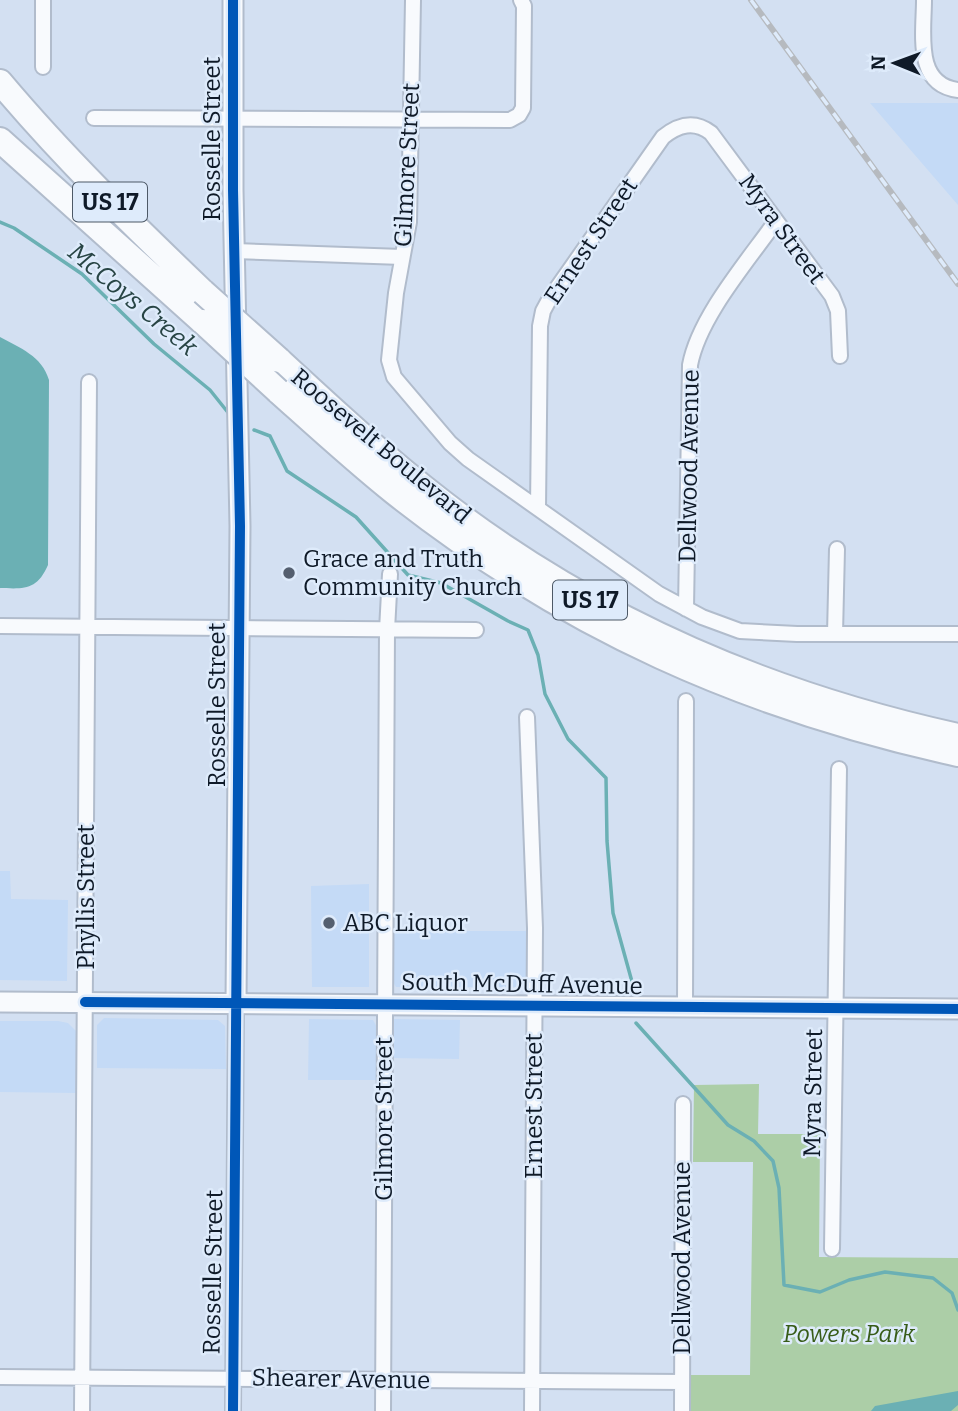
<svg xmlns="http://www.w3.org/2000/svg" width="958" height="1411" font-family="Bitter,serif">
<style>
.built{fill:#c4daf6}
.green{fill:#accea7}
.water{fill:#6bb0b4}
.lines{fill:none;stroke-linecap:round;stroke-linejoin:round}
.stream{stroke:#6bb0b4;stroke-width:3.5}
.street-casing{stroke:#b1bccc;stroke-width:18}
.secondary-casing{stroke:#b1bccc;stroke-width:23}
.highway-casing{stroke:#b1bccc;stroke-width:28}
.street{stroke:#f8fafd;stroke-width:14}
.secondary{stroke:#f8fafd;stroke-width:19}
.highway{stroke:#f8fafd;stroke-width:24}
.rail-casing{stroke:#b6babf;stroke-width:6}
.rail{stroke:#deebfb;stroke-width:3.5;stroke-dasharray:10;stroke-linecap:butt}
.highway-bridge-casing{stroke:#b1bccc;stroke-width:28;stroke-linecap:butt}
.highway-bridge{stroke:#f8fafd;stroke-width:24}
.cycleway-casing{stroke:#deebfb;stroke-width:15}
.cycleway{stroke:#0057b8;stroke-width:10}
.poi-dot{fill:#545f6f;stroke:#deebfb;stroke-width:2.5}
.labels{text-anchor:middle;stroke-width:5;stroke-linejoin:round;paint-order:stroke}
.shield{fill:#deebfb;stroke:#4d5967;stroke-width:2}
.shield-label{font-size:23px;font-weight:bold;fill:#0f1a28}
.street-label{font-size:24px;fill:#0f1a28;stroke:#deebfb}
.poi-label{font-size:24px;fill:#0f1a28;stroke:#deebfb;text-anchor:start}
.park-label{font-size:24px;font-style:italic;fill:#375c18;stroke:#deebfb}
.water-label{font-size:26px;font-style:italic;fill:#284545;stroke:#deebfb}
</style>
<rect width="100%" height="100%" fill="#d3e0f2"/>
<path class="built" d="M 870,103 L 958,103 L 958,205 Z
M 0,871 L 10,871 L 11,899 L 68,900 L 67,981 L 0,980 Z
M 369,884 L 369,987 L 312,987 L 311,886 Z
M 394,931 L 529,931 L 528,978 L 524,987 L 396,987 L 393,982 Z
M 104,1018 L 218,1020 L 225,1026 L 226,1069 L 97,1068 L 97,1025 Z
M 309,1019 L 373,1020 L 378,1029 L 377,1080 L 308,1080 Z
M 394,1019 L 460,1020 L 459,1059 L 391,1058 L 392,1024 Z
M 0,1021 L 58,1021 L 68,1023 L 77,1032 L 76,1093 L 0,1092 Z"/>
<path class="green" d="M 759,1084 L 758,1134 L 820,1134 L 819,1257 L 958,1258 L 958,1411 L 689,1411 L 689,1375 L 750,1375 L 753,1162 L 693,1162 L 694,1085 Z"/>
<path class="water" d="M 0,337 C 20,348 42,356 49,380 L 48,565 C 37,590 25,589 0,588 Z
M 958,1391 L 958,1405 L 951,1411 L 871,1411 L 875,1406 Z"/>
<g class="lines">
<path class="stream" d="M 0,222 L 14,228 L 82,274 L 154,344 L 210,390 L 230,415
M 254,430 L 270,436 L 287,471 L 356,517 L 408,575 L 441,583 L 508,621 L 528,630 L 538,655 L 545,694 L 568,739 L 606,778 L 607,841 L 613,913 L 634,989
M 636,1023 L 728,1125 L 754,1141 L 773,1161 L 779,1188 L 784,1285 L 820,1292 L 849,1280 L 885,1272 L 933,1278 L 952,1293 L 958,1310"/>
<defs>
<path id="street" d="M 413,0 L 409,222 L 396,293 L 389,360 L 394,377 L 450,443 L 468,459 L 659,594 L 702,617 L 740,631 L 797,634 L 958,634
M 924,0 C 924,32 914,85 958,90
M 43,67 L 43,0
M 94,118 L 510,120 L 519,115 L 523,108 L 524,6 L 521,0
M 235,251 L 402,257
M 538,508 L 540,326 L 543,311 L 550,298 L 663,137 C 678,125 694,120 711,133 L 832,296 L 838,311 L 840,356
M 686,609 L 690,365 C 699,317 747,262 776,221
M 0,626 L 476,630
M 835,634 L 837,549
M 527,717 L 535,928 L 532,1411
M 685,1007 L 686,701
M 832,1249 L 839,769
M 0,1377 L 682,1382
M 82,1411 L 89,382
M 233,1411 L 236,1003
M 383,1411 L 387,630 L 390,574
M 682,1411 L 683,1104"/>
<path id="secondary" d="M 233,0 L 233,190 L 240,526 L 236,1003
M 0,1002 L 958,1009"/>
<path id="highway" d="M 0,82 C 63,157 132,224 203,292
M 0,140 L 203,322
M 279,360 C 332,409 385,458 442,502 C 595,620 771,695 958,736
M 278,391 C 316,425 354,460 394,492 C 566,628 745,707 958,754"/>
</defs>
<use href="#street" class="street-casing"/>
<use href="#secondary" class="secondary-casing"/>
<use href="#highway" class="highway-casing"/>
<use href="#street" class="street"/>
<use href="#secondary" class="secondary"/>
<use href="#highway" class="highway"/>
<defs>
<path id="rail" d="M 751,0 L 958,284"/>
</defs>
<use href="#rail" class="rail-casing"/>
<use href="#rail" class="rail"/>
<defs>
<path id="highway-bridge" d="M 203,292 L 279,360
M 203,322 L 278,391"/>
</defs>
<use href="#highway-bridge" class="highway-bridge-casing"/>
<use href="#highway-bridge" class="highway-bridge"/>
<defs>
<path id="cycleway" d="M 233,0 L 233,190 L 240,526 L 233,1411
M 85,1002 L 958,1009"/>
</defs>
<use href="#cycleway" class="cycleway-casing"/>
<use href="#cycleway" class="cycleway"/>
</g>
<g class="poi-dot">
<circle cx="289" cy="573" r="7"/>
<circle cx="329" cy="923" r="7"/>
</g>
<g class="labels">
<g class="shield">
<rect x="73" y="182.5" width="74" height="39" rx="5"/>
<rect x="553" y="580.5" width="74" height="39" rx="5"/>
</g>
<g class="shield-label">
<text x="110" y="210">US 17</text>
<text x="590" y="608">US 17</text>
</g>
<g class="street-label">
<text transform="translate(212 139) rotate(-90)" y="8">Rosselle Street</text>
<text transform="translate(407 165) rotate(-87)" y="8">Gilmore Street</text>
<text transform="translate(782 229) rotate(54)" y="8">Myra Street</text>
<text transform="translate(591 241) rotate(-56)" y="8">Ernest Street</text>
<text transform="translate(381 446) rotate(40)" y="8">Roosevelt Boulevard</text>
<text transform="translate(689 466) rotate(-89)" y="8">Dellwood Avenue</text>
<text transform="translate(217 705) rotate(-90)" y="8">Rosselle Street</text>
<text transform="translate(86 897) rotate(-90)" y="8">Phyllis Street</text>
<text transform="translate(522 984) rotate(1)" y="8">South McDuff Avenue</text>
<text transform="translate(813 1093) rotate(-89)" y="8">Myra Street</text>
<text transform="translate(534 1106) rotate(-90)" y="8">Ernest Street</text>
<text transform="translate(384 1119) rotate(-90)" y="8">Gilmore Street</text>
<text transform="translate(682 1258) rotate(-90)" y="8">Dellwood Avenue</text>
<text transform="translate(213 1272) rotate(-89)" y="8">Rosselle Street</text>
<text transform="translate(341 1379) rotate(1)" y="8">Shearer Avenue</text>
</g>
<g class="poi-label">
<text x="303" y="567">Grace and Truth<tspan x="303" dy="28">Community Church</tspan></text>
<text x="343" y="931">ABC Liquor</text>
</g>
<g class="park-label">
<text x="849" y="1342">Powers Park</text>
</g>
<g class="water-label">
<text transform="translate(133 299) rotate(40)" y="9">McCoys Creek</text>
</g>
</g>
<g transform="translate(895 63) rotate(271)" stroke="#deebfb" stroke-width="5" paint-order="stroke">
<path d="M0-5L12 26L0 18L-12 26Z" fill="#0f1a28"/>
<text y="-10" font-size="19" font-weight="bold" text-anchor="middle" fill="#0f1a28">N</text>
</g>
</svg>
